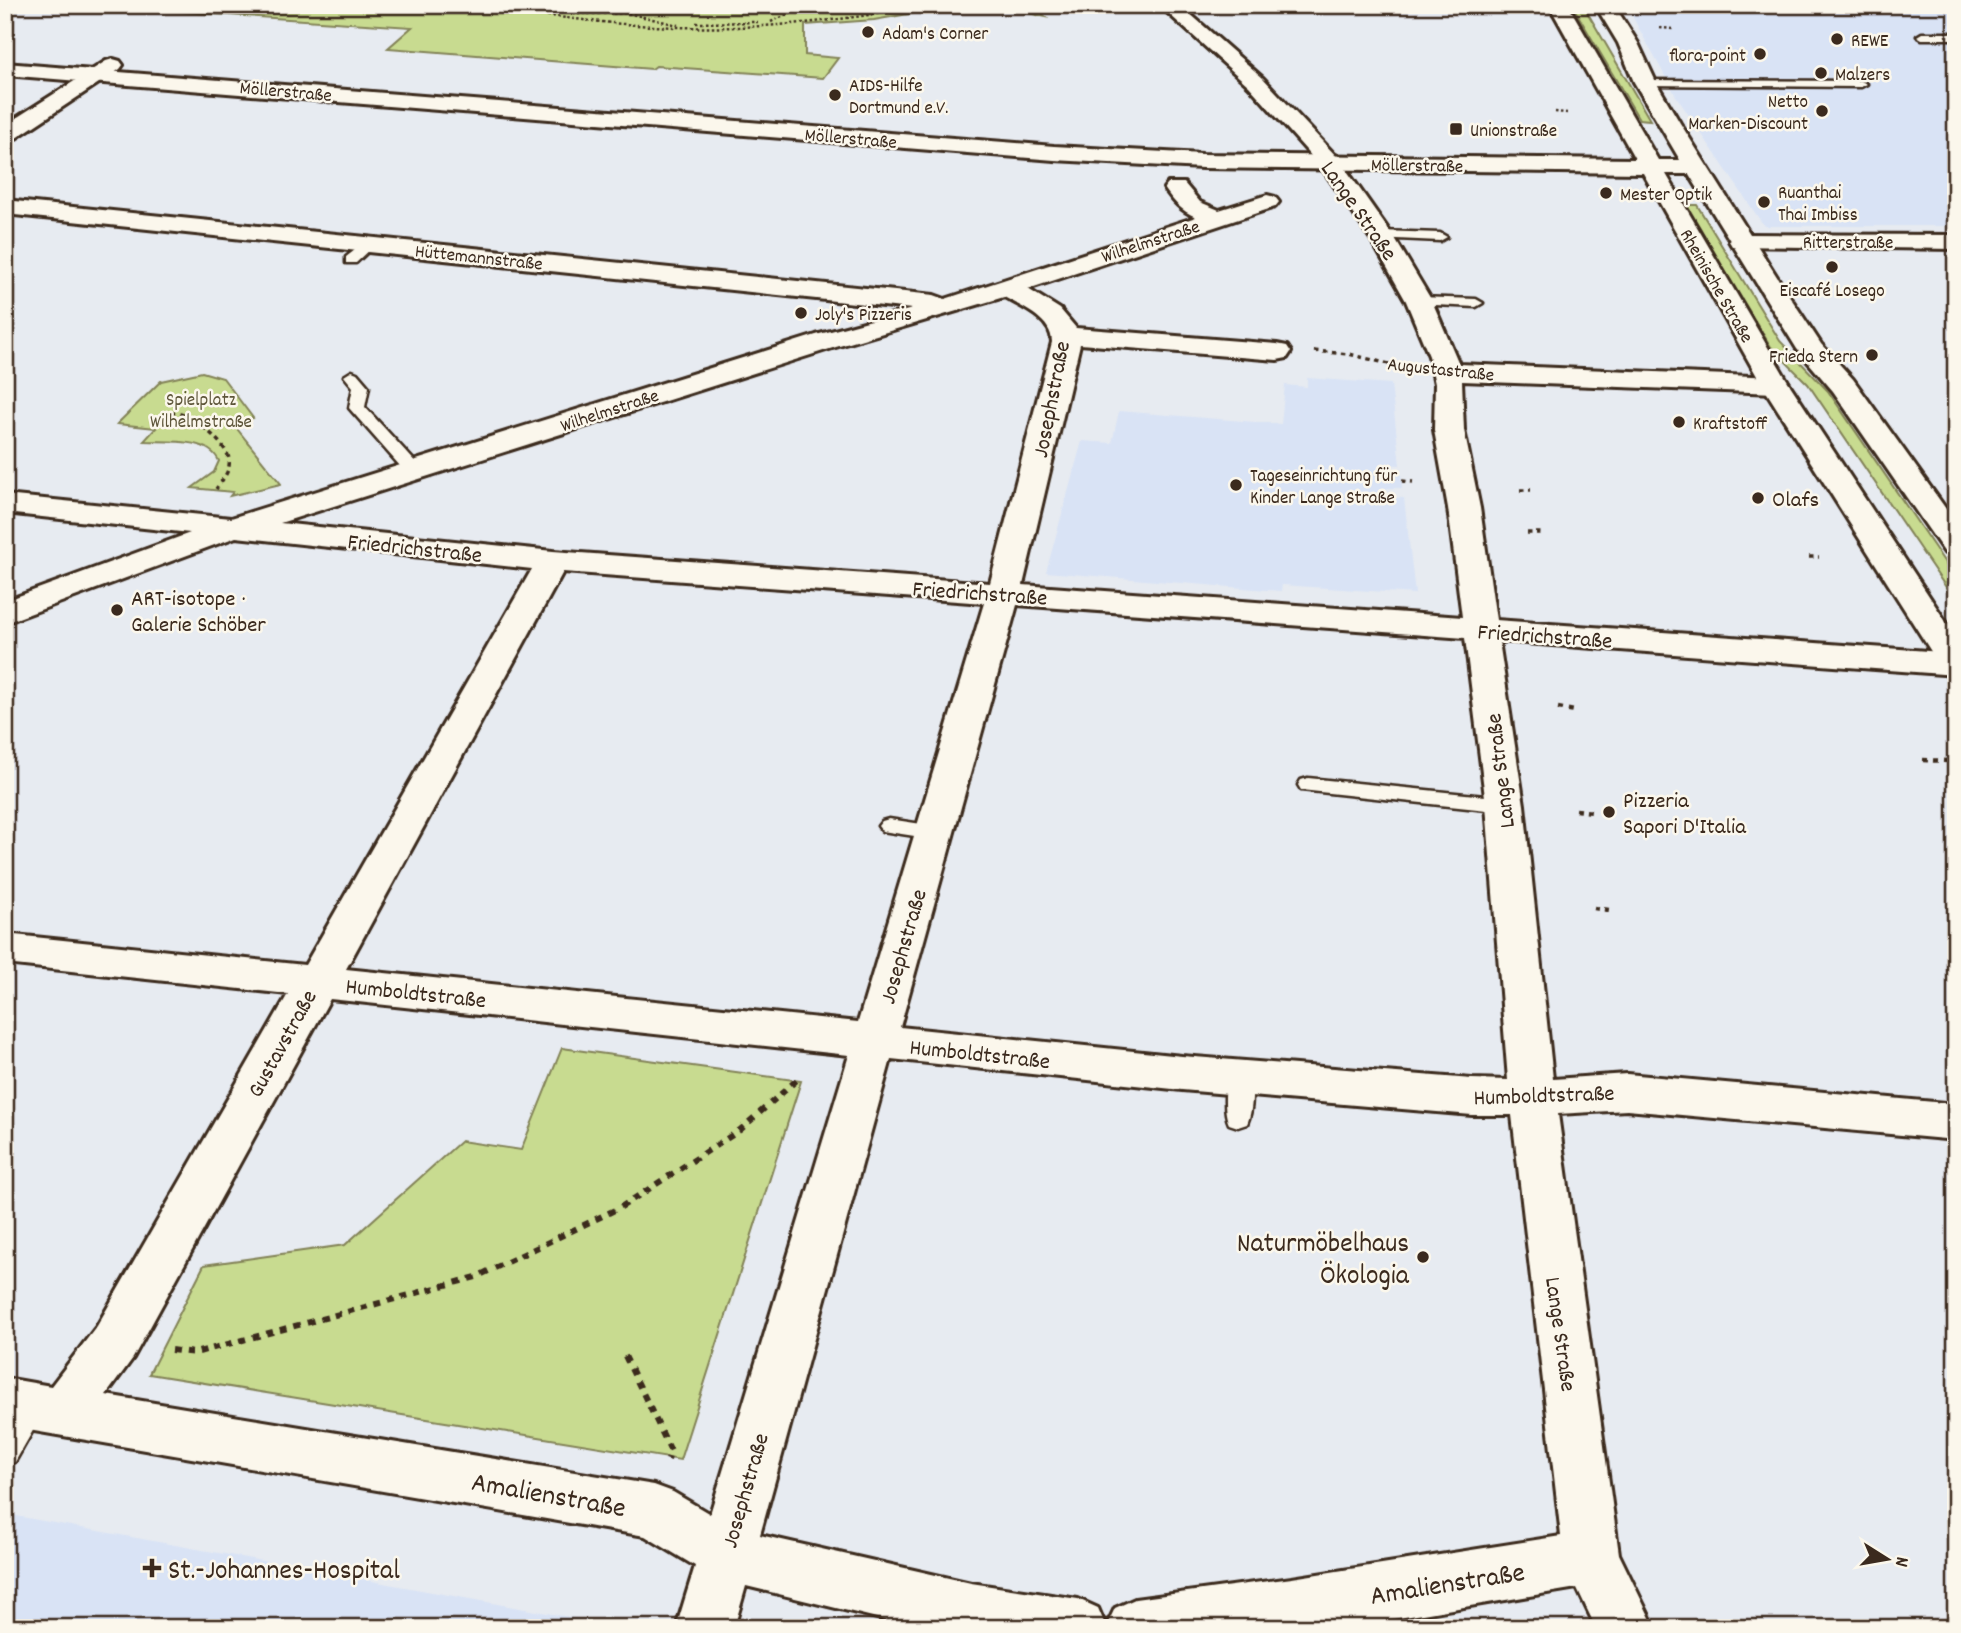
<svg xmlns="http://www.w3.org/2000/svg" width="1961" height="1633" font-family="Dekko,sans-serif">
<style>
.built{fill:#d9e3f5}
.green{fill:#c8db90;stroke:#828257;stroke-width:2}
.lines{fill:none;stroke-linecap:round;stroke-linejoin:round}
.lane-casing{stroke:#3b2a1e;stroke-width:5}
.street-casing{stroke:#3b2a1e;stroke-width:6}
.secondary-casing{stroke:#3b2a1e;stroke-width:6}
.path-far3{stroke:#3b2a1e;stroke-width:2.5;stroke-dasharray:2.5 2.5;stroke-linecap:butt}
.path-far2{stroke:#3b2a1e;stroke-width:3.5;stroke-dasharray:4.5 4.5;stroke-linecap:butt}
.path-far1{stroke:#3b2a1e;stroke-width:4.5;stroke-dasharray:5 5;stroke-linecap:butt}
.path{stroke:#3b2a1e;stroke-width:6;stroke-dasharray:7 7;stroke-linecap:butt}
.lane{fill:#fbf7ec;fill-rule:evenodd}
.street{fill:#fbf7ec;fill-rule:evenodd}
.secondary{fill:#fbf7ec;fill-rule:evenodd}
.poi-dot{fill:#3b2a1e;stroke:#fbf7ec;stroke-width:2.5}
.labels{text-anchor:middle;stroke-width:5;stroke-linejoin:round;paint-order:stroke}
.far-poi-label{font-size:19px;fill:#3b2a1e;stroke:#fbf7ec;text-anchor:start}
.far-street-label{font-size:19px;fill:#3b2a1e;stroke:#fbf7ec}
.far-park-label{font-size:19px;fill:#5e563a;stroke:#fbf7ec}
.street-label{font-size:23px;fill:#3b2a1e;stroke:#fbf7ec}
.poi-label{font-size:23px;fill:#3b2a1e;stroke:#fbf7ec;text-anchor:start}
.near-poi-label{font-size:28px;fill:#3b2a1e;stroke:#fbf7ec;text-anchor:end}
.near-street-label{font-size:28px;fill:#3b2a1e;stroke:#fbf7ec}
</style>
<rect width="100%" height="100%" fill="#e7ebf1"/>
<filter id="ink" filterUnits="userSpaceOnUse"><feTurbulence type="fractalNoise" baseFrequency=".0143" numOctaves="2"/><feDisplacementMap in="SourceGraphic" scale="14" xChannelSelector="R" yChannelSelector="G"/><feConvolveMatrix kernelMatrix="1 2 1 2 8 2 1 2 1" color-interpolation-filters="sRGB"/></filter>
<g filter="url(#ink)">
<path class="built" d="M 1626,5 L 1956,5 L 1956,226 L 1764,226 L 1676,96 Z
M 1307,378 L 1391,384 L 1400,465 L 1385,464 L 1386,472 L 1401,474 L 1402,488 L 1387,488 L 1388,497 L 1404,498 L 1415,594 L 1282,585 L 1281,591 L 1046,572 L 1082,441 L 1112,443 L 1119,411 L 1281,424 L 1285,385 L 1307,387 Z
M 5,1514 L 591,1621 L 598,1628 L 5,1628 Z"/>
<path class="green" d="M 74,5 L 1033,5 L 1046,17 L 1019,11 L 966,8 L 937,9 L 874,20 L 805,25 L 805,55 L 838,58 L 823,78 L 656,66 L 652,69 L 388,48 L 412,27 Z
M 1572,5 L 1583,5 L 1650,120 L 1639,119 Z
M 1685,205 L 1697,205 L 1780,341 L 1828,391 L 1956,579 L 1956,602 L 1808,384 L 1771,347 Z
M 202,372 L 223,378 L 253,418 L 234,425 L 281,484 L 230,496 L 233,492 L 192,488 L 214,472 L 219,461 C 208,437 166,442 144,441 L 156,428 L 117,424 L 161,381 Z
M 562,1048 L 801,1081 L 680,1460 L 149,1374 L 204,1265 L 345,1245 L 461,1141 L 521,1150 Z"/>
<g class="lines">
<defs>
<path id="lane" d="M 1956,33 L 1956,39 L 1922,39 L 1917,36 L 1922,33 Z
M 1641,80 L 1861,81 L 1867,84 L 1861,87 L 1645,85 L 1641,84 Z
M 1380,231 L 1440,233 L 1447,237 L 1440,241 L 1375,238 L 1373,235 Z
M 368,240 L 375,244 L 373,247 L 356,263 L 346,263 L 346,257 Z
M 1419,297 L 1476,299 L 1483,303 L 1476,307 L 1414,304 L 1412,301 Z
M 352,371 L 357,373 L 369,387 L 365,407 L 420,467 L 422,471 L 420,475 L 408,475 L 349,408 L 353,387 L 344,376 Z
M 1308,778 L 1505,798 L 1512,800 L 1515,805 L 1512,810 L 1505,812 L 1301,790 L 1298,785 L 1301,780 Z
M 889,819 L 941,827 L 945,832 L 941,837 L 934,839 L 882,831 L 878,826 L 882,821 Z
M 1239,1069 L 1248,1071 C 1254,1084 1253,1111 1247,1124 L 1238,1127 L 1229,1124 C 1223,1111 1224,1084 1230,1071 Z
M 33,1393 L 43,1397 L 47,1406 L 15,1462 L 5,1466 C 5,1439 3,1404 33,1393 Z"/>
<path id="street" d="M 1159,5 L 1180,5 L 1263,78 L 1338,158 L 1395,239 L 1432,301 L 1459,364 L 1776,377 L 1786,379 L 1790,385 L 1786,391 L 1776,393 L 1462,381 L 1464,430 L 1480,508 L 1496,620 L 1956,653 L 1956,675 L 1499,641 L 1524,805 L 1553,1079 L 1627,1074 L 1956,1104 L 1956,1140 L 1627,1110 L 1558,1114 L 1619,1554 L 1655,1628 L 1596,1628 L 1577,1588 L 1339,1628 L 918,1628 L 746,1586 L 734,1628 L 676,1628 L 695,1566 L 645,1536 L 5,1426 L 5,1378 L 51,1386 L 97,1326 L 288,994 L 5,964 L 5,934 L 305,965 L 532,569 L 236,537 L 5,623 L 5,601 L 190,533 L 5,513 L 5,495 L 231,518 L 816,335 L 912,309 L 5,214 L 5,200 L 934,295 L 945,299 L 1196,217 C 1181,211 1173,201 1164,188 L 1168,183 L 1184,183 L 1200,202 L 1219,210 L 1267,195 L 1275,197 L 1279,202 L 1275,207 L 1028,289 L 1060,309 L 1076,328 L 1277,344 L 1287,346 L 1291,352 L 1287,358 L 1277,360 L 1080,344 L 1023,585 L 1462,617 L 1448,508 L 1434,430 L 1435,384 L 1429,356 L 1406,301 L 1371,239 L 1322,168 L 1249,86 ZM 1004,297 C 1022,307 1052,319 1052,342 L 990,583 L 553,551 L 280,523 L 836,347 ZM 563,572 L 984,603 L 858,1022 L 346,969 ZM 1017,605 L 1465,638 L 1486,805 L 1508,1080 L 1472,1079 L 1182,1056 L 900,1027 ZM 330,999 L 849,1055 L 710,1514 L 673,1492 L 654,1485 L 106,1395 L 133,1358 ZM 891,1059 L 1182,1090 L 1472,1115 L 1512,1115 L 1561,1536 L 1292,1578 L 1135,1599 L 1115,1608 L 1106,1627 L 1098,1608 L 1078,1599 L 971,1583 L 760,1535 Z
M 113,59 L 120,61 L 123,65 L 120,69 L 13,140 L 5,142 L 5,125 L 106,61 Z
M 1741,234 L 1956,235 L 1956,249 L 1732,246 L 1729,241 L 1732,236 Z"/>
<path id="secondary" d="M 1549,5 L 1568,5 L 1658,160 L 1680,160 L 1634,82 L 1618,43 L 1595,5 L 1614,5 L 1638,43 L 1656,82 L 1680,123 L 1779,280 L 1821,344 L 1853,379 L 1956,523 L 1956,556 L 1945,553 L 1833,391 L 1797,349 L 1689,174 L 1666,174 L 1790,385 L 1956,637 L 1956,675 L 1944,671 L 1939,664 L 1762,385 L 1643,173 L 1202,168 L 1054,160 L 5,75 L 5,63 L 1054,146 L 1202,154 L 1635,159 Z"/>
</defs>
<use href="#lane" class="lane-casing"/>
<use href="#street" class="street-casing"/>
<use href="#secondary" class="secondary-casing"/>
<path class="path-far3" d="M 463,5 C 527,12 590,23 654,26 C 745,31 835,23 925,5
M 495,5 L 540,10
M 925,5 L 936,11
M 1074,5 L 1110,5
M 1504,11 L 1517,11
M 573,14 L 627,13 L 678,25
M 771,22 L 809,5
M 696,23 L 758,22
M 1660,28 L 1674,29
M 1555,112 L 1567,113"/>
<path class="path-far2" d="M 1314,351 L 1349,354 L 1405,368
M 155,422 C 161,418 167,413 175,413 C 191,413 227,444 229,459 C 231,471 222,480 216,489
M 1402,481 L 1413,482
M 1520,490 L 1531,490
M 1782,501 L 1791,501
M 1527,533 L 1541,533
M 1809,557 L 1819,557"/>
<path class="path-far1" d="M 1558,708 L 1575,711
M 1923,760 L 1949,761
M 1576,810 L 1593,812
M 1594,908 L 1609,910"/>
<path class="path" d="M 171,1350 L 195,1353 L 476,1277 L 621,1207 L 740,1130 L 798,1079
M 625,1356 L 671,1451 L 668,1460"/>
<use href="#lane" class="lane"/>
<use href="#street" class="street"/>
<use href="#secondary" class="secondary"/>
</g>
</g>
<g class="poi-dot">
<circle cx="868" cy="32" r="7"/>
<circle cx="1837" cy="39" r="7"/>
<circle cx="1760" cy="54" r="7"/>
<circle cx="1821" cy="73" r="7"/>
<circle cx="835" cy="95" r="7"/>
<circle cx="1822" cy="111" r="7"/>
<rect x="1449" y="122" width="14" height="14" rx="3.5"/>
<circle cx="1606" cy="193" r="7"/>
<circle cx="1764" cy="202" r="7"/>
<circle cx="1832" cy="267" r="7"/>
<circle cx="801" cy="313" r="7"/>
<circle cx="1872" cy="355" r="7"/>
<circle cx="1679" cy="422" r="7"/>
<circle cx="1236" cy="485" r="7"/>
<circle cx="1758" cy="498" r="7"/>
<circle cx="117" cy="610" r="7"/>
<circle cx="1609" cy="812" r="7"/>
<circle cx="1423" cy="1257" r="7"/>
<path d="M148.5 1557.5h7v7h7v7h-7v7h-7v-7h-7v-7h7z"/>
</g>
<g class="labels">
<g class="far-poi-label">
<text x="882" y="39">Adam's Corner</text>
<text x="1851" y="46">REWE</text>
<text x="1746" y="61" text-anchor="end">flora-point</text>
<text x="1835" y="80">Malzers</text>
<text x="849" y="91">AIDS-Hilfe<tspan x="849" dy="22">Dortmund e.V.</tspan></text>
<text x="1808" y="107" text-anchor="end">Netto<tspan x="1808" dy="22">Marken-Discount</tspan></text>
<text x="1470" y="136">Unionstraße</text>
<text x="1778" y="198">Ruanthai<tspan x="1778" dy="22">Thai Imbiss</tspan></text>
<text x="1620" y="200">Mester Optik</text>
<text x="1832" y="296" text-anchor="middle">Eiscafé Losego</text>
<text x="815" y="320">Joly's Pizzeris</text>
<text x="1858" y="362" text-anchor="end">Frieda Stern</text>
<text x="1693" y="429">Kraftstoff</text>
<text x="1250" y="481">Tageseinrichtung für<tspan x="1250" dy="22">Kinder Lange Straße</tspan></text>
</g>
<g class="far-street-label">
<text transform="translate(286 90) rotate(5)" y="7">Möllerstraße</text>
<text transform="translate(851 137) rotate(5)" y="7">Möllerstraße</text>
<text transform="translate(1417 164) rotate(1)" y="7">Möllerstraße</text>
<text transform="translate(1150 240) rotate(-18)" y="7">Wilhelmstraße</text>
<text x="1848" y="248">Ritterstraße</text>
<text transform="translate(479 256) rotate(6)" y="7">Hüttemannstraße</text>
<text transform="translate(1718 285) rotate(60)" y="7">Rheinische Straße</text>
<text transform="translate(1441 368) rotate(6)" y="7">Augustastraße</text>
<text transform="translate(609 409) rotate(-18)" y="7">Wilhelmstraße</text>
</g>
<g class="far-park-label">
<text x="201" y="405">Spielplatz<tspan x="201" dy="22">Wilhelmstraße</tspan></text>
</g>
<g class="street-label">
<text transform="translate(1360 210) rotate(55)" y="8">Lange Straße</text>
<text transform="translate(1050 399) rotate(-79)" y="8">Josephstraße</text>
<text transform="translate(415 547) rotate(6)" y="8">Friedrichstraße</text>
<text transform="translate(980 592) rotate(4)" y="8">Friedrichstraße</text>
<text transform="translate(1545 635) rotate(4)" y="8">Friedrichstraße</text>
<text transform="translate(1499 771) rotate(-97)" y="8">Lange Straße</text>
<text transform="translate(902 946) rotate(-74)" y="8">Josephstraße</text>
<text transform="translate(416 992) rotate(6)" y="8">Humboldtstraße</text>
<text transform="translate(281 1043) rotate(-61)" y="8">Gustavstraße</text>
<text transform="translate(980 1053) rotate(6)" y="8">Humboldtstraße</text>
<text transform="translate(1544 1094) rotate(-2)" y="8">Humboldtstraße</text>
<text transform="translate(1562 1334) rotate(82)" y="8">Lange Straße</text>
<text transform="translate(744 1490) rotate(-74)" y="8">Josephstraße</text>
</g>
<g class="poi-label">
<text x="1772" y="506">Olafs</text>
<text x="131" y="605">ART-isotope ·<tspan x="131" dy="26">Galerie Schöber</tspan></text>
<text x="1623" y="807">Pizzeria<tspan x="1623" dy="26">Sapori D'Italia</tspan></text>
</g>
<g class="near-poi-label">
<text x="1409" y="1251">Naturmöbelhaus<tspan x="1409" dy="32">Ökologia</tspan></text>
<text x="168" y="1578" text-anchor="start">St.-Johannes-Hospital</text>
</g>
<g class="near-street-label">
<text transform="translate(549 1493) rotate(10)" y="10">Amalienstraße</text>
<text transform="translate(1447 1582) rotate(-9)" y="10">Amalienstraße</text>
</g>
</g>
<rect width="1961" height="1633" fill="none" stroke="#fbf7ec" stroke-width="28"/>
<rect x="14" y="14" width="1933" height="1605" fill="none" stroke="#3b2a1e" stroke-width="2.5" filter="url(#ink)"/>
<g transform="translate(1887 1559) rotate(101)" stroke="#fbf7ec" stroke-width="5" paint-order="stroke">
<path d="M0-5L12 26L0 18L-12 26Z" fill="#3b2a1e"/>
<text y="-10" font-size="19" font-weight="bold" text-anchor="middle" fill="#3b2a1e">N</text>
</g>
</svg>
